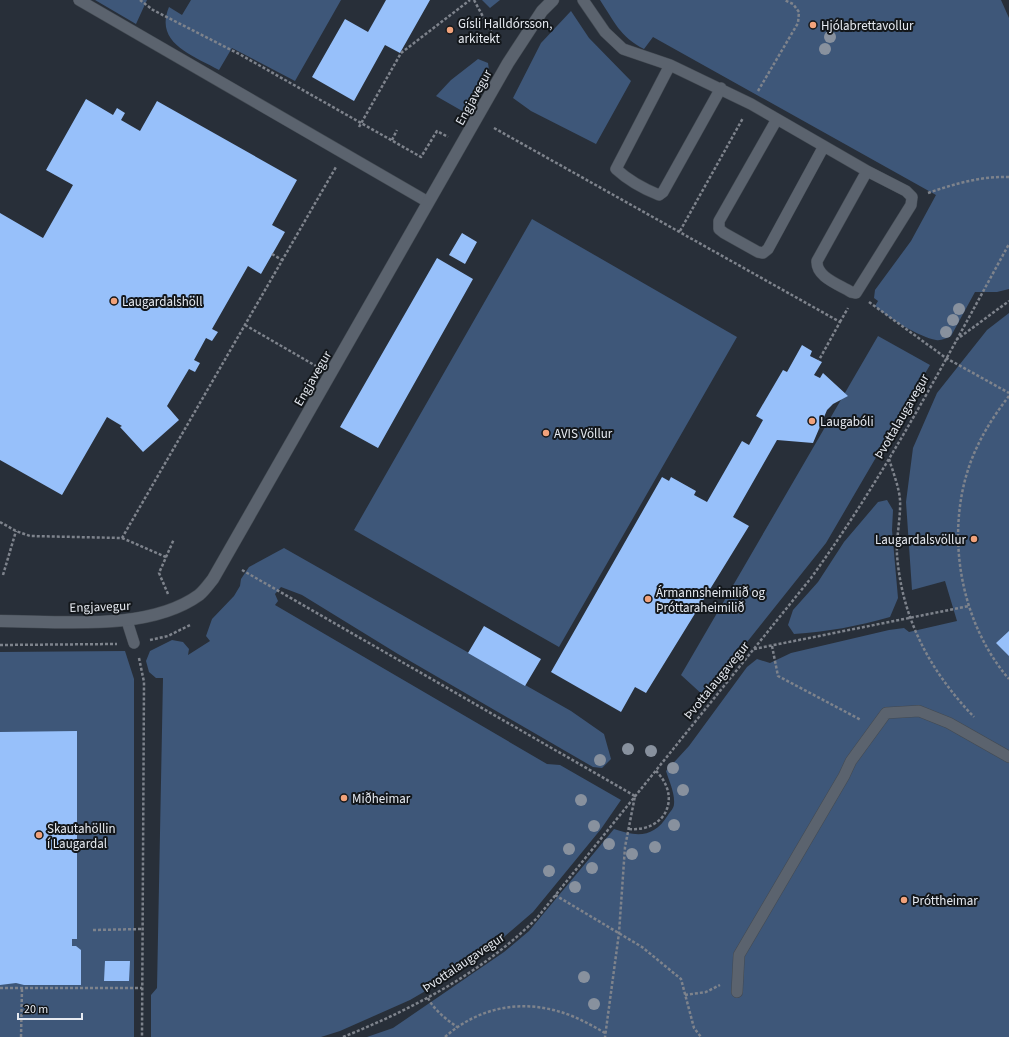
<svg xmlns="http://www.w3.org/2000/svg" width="1009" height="1037" font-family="'Source Sans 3',sans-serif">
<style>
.green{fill:#3e5779}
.building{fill:#97c0fa}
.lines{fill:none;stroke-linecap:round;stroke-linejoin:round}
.lane-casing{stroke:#434a52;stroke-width:12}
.street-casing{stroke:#434a52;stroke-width:13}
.path{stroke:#7e838c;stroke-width:2.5;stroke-dasharray:3 2;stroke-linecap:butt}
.lane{stroke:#5b636e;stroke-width:11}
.street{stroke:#5b636e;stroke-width:12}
.tree{fill:#88919e}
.poi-dot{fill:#f1a27b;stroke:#13171b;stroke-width:1.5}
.labels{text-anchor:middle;stroke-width:4;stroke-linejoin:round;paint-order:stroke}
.poi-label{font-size:13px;fill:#e6eaf1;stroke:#13171b;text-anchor:start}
.street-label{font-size:13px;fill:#e6eaf1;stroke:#13171b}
</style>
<rect width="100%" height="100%" fill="#282f39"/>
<path class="green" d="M 95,0 L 147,0 L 136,24 Z
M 191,0 L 341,0 L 295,81 L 232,48 L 219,70 C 192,55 154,43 169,7 L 182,15 Z
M 482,0 L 500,0 L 490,8 Z
M 600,0 L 1001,0 L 1009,18 L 1009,289 L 997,292 L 975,292 L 951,336 C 947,338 941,341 936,340 C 919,337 888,318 875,306 L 878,301 L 874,298 L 875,290 L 911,241 L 936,195 L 653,37 L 644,49 C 620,37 614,21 600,0 Z
M 571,11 L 589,38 L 631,81 L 596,144 L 531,111 L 513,98 L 541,43 Z
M 478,59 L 488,63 L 489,70 L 464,112 L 436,96 L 451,80 Z
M 532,219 L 737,337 L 559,647 L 354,530 Z
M 1009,313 L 1009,1037 L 367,1037 L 393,1028 L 504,952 L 529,931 L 614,829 C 637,837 654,838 668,815 C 670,812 674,808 674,804 C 675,793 669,781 666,771 L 689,746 L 747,667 L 757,659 L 770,663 L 791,653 L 889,630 L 904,628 L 909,632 L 957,621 L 945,581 L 912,590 L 906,502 L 913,448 L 937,393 L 987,330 Z
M 878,336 L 930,365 L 826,543 L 704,696 L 681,675 Z
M 887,500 L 893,510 L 892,530 L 898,598 L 890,617 C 858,626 827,632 794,634 L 788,625 L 793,610 L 818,582 L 844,542 L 878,502 Z
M 284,548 L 571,711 L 604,734 L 611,759 L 602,768 L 593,767 L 398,654 L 302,595 L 281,587 L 275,594 L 278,601 L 275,605 L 547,764 L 560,765 L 621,800 L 601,829 L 533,912 L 475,962 L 410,1000 L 340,1031 L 321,1037 L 151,1037 L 151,995 L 157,988 L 163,678 L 156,678 L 149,672 L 146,661 L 150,651 L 172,640 L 183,642 L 189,649 L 188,655 L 210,641 L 206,636 L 212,619 L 234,596 L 240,586 L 241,579 L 249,567 Z
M 125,651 L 134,679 L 134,1037 L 0,1037 L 0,652 Z"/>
<path class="building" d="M 386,0 L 430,0 L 400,53 L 385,45 L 354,101 L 312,77 L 345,19 L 368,32 Z
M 86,99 L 113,115 L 117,108 L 125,113 L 121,120 L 140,131 L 157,101 L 297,180 L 272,225 L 285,232 L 261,274 L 248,266 L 212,329 L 218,332 L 212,341 L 206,338 L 194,360 L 200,363 L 195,372 L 189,369 L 167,406 L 179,420 L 143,452 L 120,427 L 122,426 L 107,417 L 62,495 L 0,460 L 0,213 L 43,238 L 73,185 L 46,170 Z
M 462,233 L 477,242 L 465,264 L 449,255 Z
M 437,258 L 473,279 L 378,448 L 340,427 Z
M 802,345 L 812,351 L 810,356 L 822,362 L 814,375 L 820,378 L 823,373 L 848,396 L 833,404 L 827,410 L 813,443 L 777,440 L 733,517 L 749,526 L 646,693 L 635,687 L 621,712 L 551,672 L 662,477 L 669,481 L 671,477 L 696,491 L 694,495 L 707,502 L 742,441 L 749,445 L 763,420 L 756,416 L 783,370 L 787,372 Z
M 484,626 L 541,659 L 525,686 L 468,653 Z
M 1009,631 L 1009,656 L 996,643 Z
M 77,731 L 77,939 L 72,939 L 72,946 L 76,946 L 81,950 L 81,985 L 24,985 L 16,983 L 0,985 L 0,732 Z
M 105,961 L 130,961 L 129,981 L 104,981 Z"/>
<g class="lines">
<defs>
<path id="lane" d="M 79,0 L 428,202
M 583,0 L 605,32 L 623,49 L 670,65
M 721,88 L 663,192 L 659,195 C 644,189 628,180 616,169 L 670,65 L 751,104 L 867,171 L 906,191 L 912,197 L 911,205 L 856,293 L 851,292 C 838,284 816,277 817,261 L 867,171
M 777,119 L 719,221 L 719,229 L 724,233 L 758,252 L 763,253 L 768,249 L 824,146
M 127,621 L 134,643
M 737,992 L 739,955 L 844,776 L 851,761 L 886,713 L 919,711 L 949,723 L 1009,757"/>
<path id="street" d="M 0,621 C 60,621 148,632 199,595 C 204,591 209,584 213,579 L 508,63 L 542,11 L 553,0"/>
</defs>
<use href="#lane" class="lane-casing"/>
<use href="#street" class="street-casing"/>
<path class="path" d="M 140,0 L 153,10 L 241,55 L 421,157 L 437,131 L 448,137
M 474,0 L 495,39
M 758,91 L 798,23 L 799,12 L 793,4 L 784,0
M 359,127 L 401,53 L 470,0
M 494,128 L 840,322 L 819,360
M 392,140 L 397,130
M 928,193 C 954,184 981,176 1009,177
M 680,231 L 743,118
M 272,254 L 282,260
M 869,302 L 946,358 L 1009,393
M 840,322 L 848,308
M 245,325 L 316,366
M 956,340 L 1009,301
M 1009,396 C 995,414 982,434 973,456 C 944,527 958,620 1009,679
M 889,459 C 893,472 899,487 900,500 C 901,517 896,537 897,555 C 902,619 930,671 974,717
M 0,522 L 16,531 L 30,536 L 122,538 L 336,167
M 122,538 L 166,557
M 242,570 L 635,796 L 625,847 L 619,933 L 605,1037
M 3,575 L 16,531
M 168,594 L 159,573 L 174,539
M 150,640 L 168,636 L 190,625
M 0,645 L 117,644
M 772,646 L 778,676 L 861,720
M 754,649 L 969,606
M 139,658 L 144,682 L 142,1037
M 629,829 C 666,832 682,797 656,771
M 555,895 L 642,947 L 681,979 L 694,1028 L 701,1037
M 93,930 L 143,929
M 0,988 L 142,988
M 685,995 L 706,992 L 720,985
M 428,998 C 434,1010 446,1019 457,1027
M 21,1037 L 22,988
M 343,1037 C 413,1009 483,972 537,918 L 811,578 C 887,473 947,357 1009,244
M 445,1037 C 481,1005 527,998 572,1016 C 584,1021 595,1027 605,1033"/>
<use href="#lane" class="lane"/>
<use href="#street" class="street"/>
</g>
<g class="tree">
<circle cx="837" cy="25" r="6"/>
<circle cx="830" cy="37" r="6"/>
<circle cx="825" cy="49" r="6"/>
<circle cx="959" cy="309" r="6"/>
<circle cx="953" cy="320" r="6"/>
<circle cx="946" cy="332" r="6"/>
<circle cx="628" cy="749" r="6"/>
<circle cx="651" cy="751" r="6"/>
<circle cx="600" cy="760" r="6"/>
<circle cx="673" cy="768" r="6"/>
<circle cx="683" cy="790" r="6"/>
<circle cx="581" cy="800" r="6"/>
<circle cx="674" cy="825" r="6"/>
<circle cx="594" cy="826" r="6"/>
<circle cx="609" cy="844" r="6"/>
<circle cx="655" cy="847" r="6"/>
<circle cx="569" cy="849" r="6"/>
<circle cx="632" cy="854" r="6"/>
<circle cx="592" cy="868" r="6"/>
<circle cx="549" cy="871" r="6"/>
<circle cx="575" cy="887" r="6"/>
<circle cx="584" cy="977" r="6"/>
<circle cx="594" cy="1004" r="6"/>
</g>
<g class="poi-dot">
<circle cx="813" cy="25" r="4"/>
<circle cx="450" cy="30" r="4"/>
<circle cx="114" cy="301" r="4"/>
<circle cx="812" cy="421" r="4"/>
<circle cx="546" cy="433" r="4"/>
<circle cx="974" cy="539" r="4"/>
<circle cx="648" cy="599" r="4"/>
<circle cx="344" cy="798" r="4"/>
<circle cx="39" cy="835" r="4"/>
<circle cx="904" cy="900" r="4"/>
</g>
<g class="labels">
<g class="poi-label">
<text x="458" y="28">Gísli Halldórsson,<tspan x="458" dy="15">arkitekt</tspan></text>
<text x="821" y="30">Hjólabrettavollur</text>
<text x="122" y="306">Laugardalshöll</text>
<text x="820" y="426">Laugabóli</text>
<text x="554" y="438">AVIS Völlur</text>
<text x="966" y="544" text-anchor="end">Laugardalsvöllur</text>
<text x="656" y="597">Ármannsheimilið og<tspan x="656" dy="15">Þróttaraheimilið</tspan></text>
<text x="352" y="803">Miðheimar</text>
<text x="47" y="833">Skautahöllin<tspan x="47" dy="15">í Laugardal</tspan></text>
<text x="912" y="905">Þróttheimar</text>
</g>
<g class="street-label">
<text transform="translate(473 97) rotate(-61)" y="5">Engjavegur</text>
<text transform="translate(312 378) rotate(-60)" y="5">Engjavegur</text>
<text transform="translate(901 416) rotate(-60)" y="5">Þvottalaugavegur</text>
<text transform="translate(100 606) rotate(-2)" y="5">Engjavegur</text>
<text transform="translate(716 680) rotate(-51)" y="5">Þvottalaugavegur</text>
<text transform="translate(463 962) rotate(-34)" y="5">Þvottalaugavegur</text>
</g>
</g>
<path d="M18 1013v6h64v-6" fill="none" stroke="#e6eaf1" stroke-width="2"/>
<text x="24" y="1013" font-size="12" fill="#e6eaf1" stroke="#13171b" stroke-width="3" paint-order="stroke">20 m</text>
</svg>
